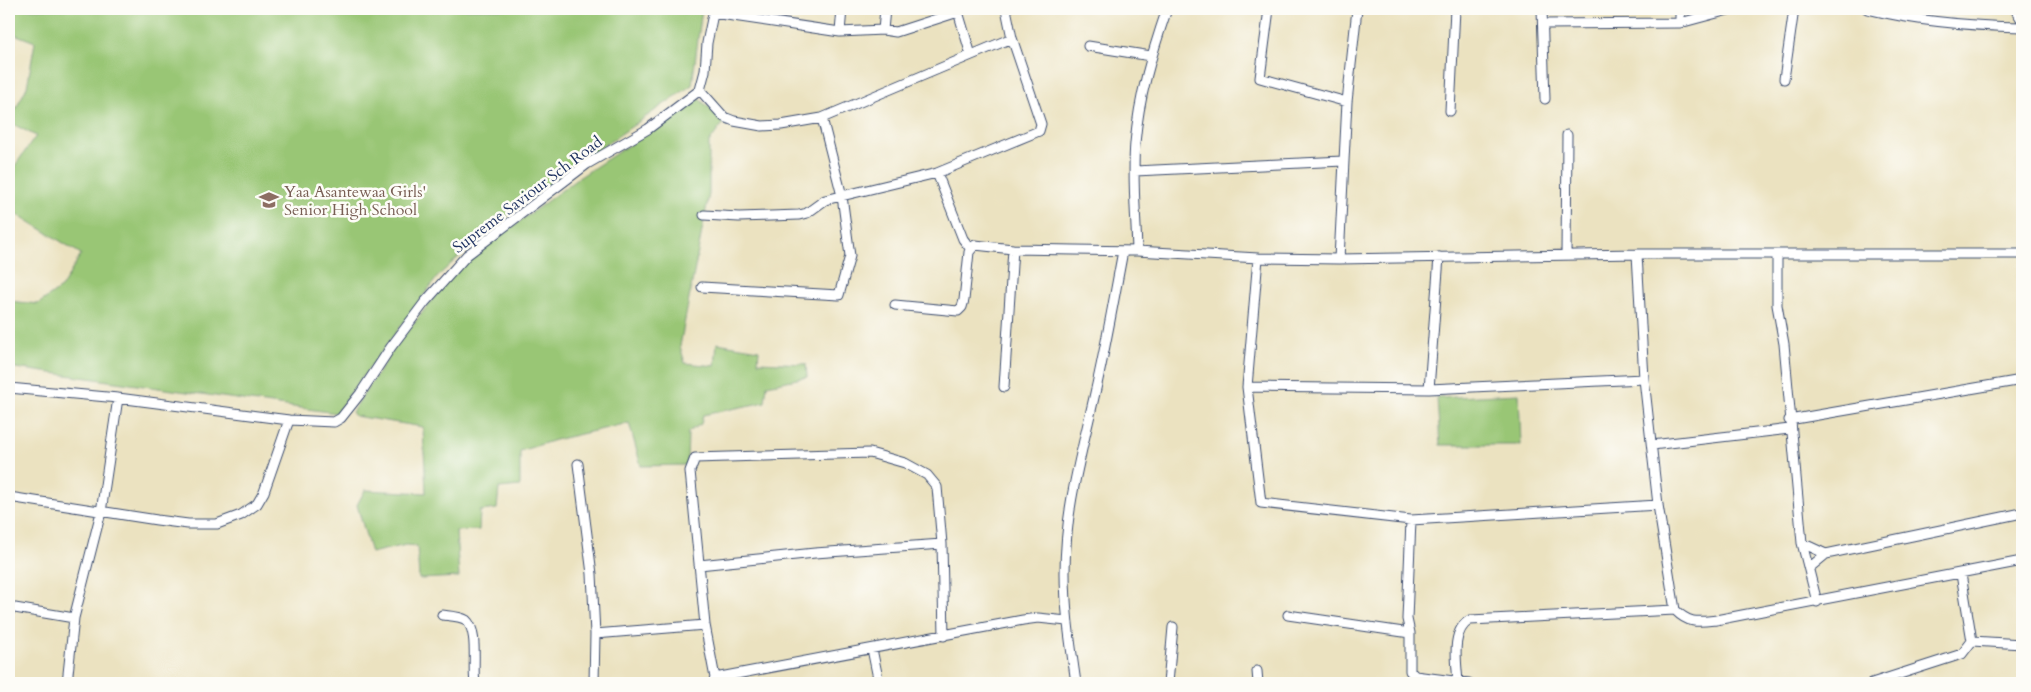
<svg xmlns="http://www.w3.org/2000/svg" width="2031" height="692" font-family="Cardo,serif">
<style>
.green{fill:#99c674;stroke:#5a7a69}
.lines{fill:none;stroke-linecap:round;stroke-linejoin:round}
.street-casing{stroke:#3a4a6d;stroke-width:11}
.street{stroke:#fff;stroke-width:9}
.labels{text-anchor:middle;stroke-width:5;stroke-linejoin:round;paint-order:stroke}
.education-label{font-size:16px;fill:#785e54;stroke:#fdfcf7;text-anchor:start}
.street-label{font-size:16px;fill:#1b2f5e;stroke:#fdfcf7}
</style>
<rect width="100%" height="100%" fill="#fdfcf7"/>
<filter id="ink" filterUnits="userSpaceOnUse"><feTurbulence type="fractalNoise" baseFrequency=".02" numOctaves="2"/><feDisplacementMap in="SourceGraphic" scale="10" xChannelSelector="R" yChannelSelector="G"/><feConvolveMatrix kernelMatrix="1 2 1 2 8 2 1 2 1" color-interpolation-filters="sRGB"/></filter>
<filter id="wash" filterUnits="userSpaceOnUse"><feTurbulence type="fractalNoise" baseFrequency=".0096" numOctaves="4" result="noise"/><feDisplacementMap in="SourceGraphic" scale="20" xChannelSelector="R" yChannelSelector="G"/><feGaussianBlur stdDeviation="1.12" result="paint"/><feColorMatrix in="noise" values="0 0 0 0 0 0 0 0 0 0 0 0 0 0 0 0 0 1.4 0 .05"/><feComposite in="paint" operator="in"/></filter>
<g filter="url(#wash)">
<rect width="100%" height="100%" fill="#ebe2c0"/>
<path class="green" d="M 9,9 L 702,9 L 692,85 L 573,167 L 485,233 L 439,275 L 336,413 L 9,367 L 9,301 L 38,304 L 62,287 L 81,254 L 9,209 L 9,174 L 36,136 L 9,122 L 27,87 L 35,42 L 9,32 Z
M 699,99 L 725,121 L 709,142 L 709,194 L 680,346 L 685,363 L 715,366 L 717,343 L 759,350 L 758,362 L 806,364 L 807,377 L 767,385 L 765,402 L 703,415 L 701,424 L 688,432 L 687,465 L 641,466 L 629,423 L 555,440 L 520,451 L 520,486 L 499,488 L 497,509 L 480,511 L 479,530 L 456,531 L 459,577 L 419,579 L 417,546 L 406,545 L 371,553 L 357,505 L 365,490 L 426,493 L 423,427 L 355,416 L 352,412 L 394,349 L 443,286 L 469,259 L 577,179 Z
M 1519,394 L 1521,445 L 1440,445 L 1437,398 Z"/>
</g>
<g filter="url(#ink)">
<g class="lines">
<defs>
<path id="street" d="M 1269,9 L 1260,78 L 1347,102
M 1542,9 L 1545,99
M 1867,9 C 1919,22 1969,26 2022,27
M 2015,9 L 2022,20
M 713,13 L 840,32 L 883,30 L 896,32 L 955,13 L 959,15 L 971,55
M 1680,23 L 1680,9
M 1543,24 L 1680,23 L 1732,9
M 883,30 L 885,9
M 840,32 L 842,9
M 1088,46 L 1151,56
M 1784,79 L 1794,9
M 700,90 L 724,117 L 734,121 L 762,126 L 781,125 L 822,118 L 1012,38
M 1450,111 L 1455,9
M 1135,171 L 1343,161
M 937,173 L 963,239 L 970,248
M 704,215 L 739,217 L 799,215 L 807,213 L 825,200 L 937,173 L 1039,131 L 1041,124 L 1012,38 L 1006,9
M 1137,251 C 1136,215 1132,178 1135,143 C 1139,96 1152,53 1167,9
M 1637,254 L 1644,379 L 1658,505 L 1675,610 C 1689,624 1698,622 1716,620 L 2022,561
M 1777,254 L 1777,305 L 1784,344 L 1802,543 L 1817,602
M 1566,255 L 1567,135
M 1258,258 L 1247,387 L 1261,503 L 1411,520 L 1658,505
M 1339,259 L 1347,102 L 1357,9
M 702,287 L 839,295 L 850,256 L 842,196 L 822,118
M 895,305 L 958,311 L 962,307 L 964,300 L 969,252 L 975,245 L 1013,249 L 1137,251 L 1258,258 L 1339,259 L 1637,254 L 2022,254
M 1004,387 L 1013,249
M 1247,387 L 1429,389 L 1644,379
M 9,388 L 118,398 L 289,420 L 334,422 L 341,418 L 360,394 L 391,347 L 425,302 L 467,255 L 587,164 L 648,129 L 700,90 L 705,71 L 707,43 L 714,9
M 1429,389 L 1439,257
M 1789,420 L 2022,380
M 1652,445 L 1790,429
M 578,464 L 592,574 L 595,634 L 594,683
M 9,497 L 157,520 L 188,524 L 217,524 L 241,515 L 257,504 L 264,492 L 289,420
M 1411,520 L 1407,619 L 1410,633 L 1410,671 L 1415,676 L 1469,683
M 1802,543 L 1826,554
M 699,565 L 815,553 L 942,544
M 1809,568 L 1826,554 L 2022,513
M 9,607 L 74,618
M 442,615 C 449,616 460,616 466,620 C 479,631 472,667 475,683
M 1288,615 L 1410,633
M 595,634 L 705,625
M 1972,641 L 2022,644
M 872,649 L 879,683
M 1257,671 L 1258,683
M 715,678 L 1023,620 L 1038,618 L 1067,621
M 67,683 L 74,618 L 101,512 L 118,398
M 713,683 L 715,678 L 705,625 L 690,471 L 695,458 L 870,453 L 905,463 L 927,475 L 937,487 L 942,544 L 944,636
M 1076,683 C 1071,647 1065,611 1065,573 C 1065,508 1081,456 1095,393 C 1106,346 1114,298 1123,251
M 1168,683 L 1173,627
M 1458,683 C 1457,663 1450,631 1470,620 L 1675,610
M 1872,683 L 1962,654 L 1972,641 L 1961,574"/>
</defs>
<use href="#street" class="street-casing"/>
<use href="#street" class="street"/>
</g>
</g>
<defs>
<symbol id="school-bare" viewBox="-9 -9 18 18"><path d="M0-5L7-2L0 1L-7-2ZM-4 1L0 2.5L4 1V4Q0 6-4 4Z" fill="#8d6e63" stroke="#fdfcf7" stroke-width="2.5" paint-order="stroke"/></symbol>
</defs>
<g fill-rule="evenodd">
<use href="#school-bare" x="255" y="186" width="28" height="28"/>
</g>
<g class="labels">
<g class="education-label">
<text x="284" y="197">Yaa Asantewaa Girls'<tspan x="284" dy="18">Senior High School</tspan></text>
</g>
<g class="street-label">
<text transform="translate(527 194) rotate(-37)" y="6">Supreme Saviour Sch Road</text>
</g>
</g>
<rect width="2031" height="692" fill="none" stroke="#fdfcf7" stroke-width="30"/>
</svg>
